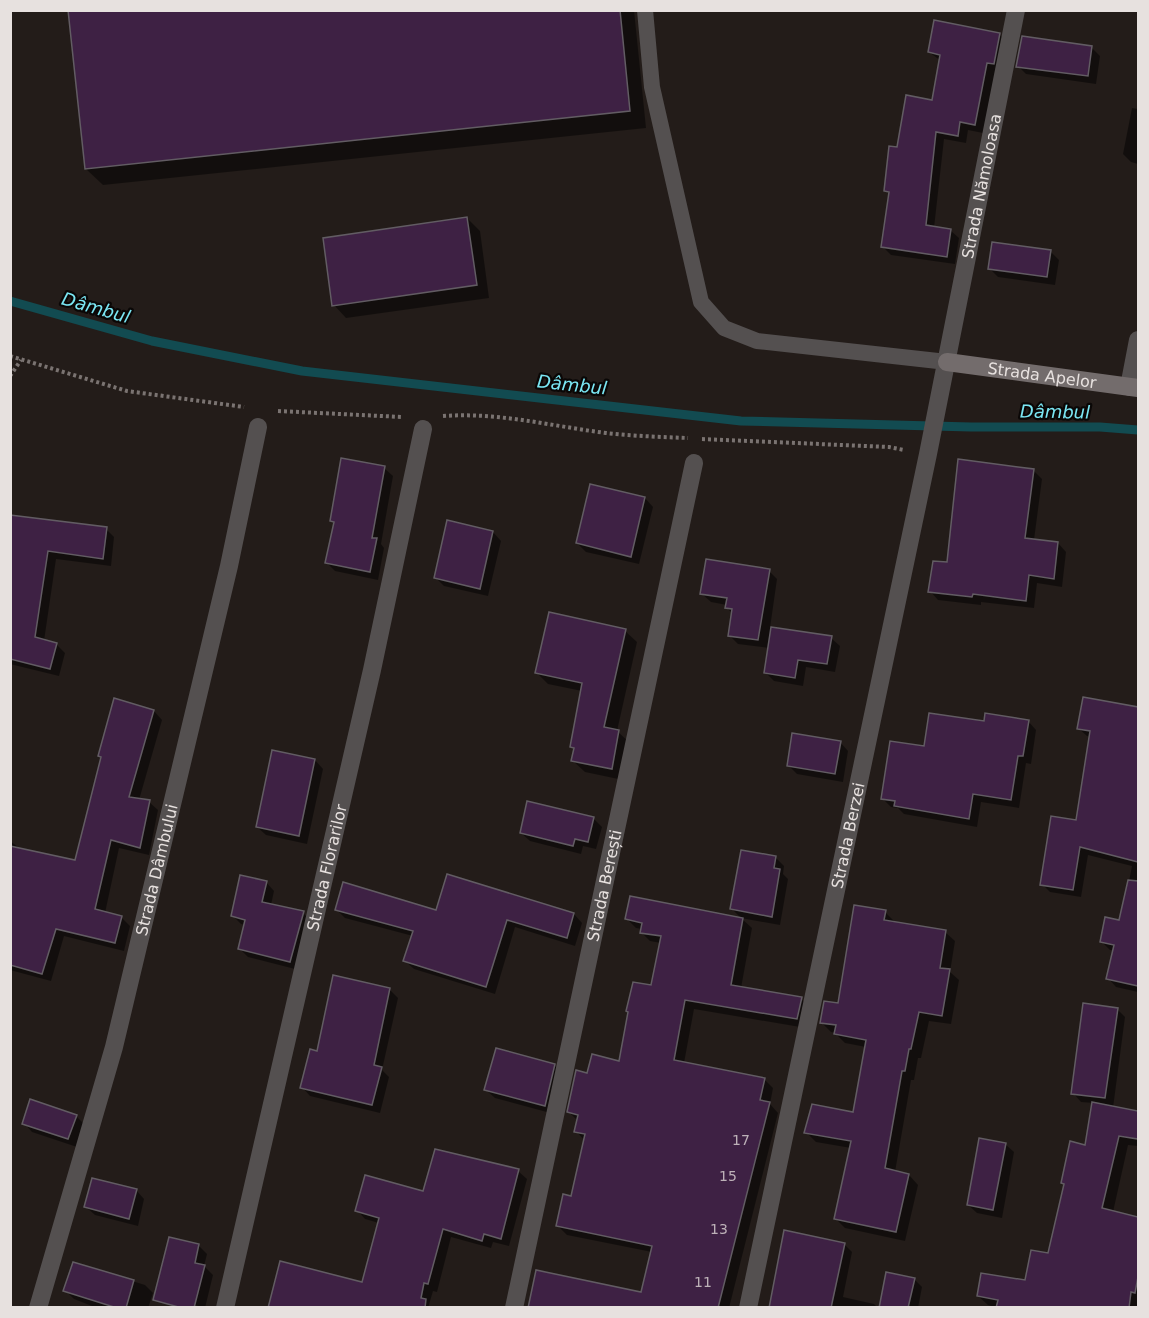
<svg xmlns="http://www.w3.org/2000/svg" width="1149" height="1318" font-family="'DejaVu Sans',sans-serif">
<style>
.shadow{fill:#0007}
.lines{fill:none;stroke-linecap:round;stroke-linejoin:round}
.stream{stroke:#124b51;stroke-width:9}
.building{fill:#3e2144;stroke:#625c63;stroke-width:1.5}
.path{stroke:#7a7371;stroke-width:4;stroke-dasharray:3 3;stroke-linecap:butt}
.lane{stroke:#545050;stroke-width:16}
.street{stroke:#545050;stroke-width:18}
.secondary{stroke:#736c6c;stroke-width:18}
.labels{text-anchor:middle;stroke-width:4.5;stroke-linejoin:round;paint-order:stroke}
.number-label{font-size:14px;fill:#bdb1b8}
.street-label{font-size:16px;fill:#e7e1df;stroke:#0a0706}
.water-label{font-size:18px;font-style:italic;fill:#7be7f4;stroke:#0a0706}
</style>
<rect width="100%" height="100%" fill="#231c19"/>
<path class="shadow" d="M 70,10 L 634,10 L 646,128 L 103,185 L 86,169 Z
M 999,34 L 1008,43 L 983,133 L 968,130 L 966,143 L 944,139 L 934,228 L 950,230 L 959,238 L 955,264 L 891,255 L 883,247 L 890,195 L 886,191 L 898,149 L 933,101 L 941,61 L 929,52 Z
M 1091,47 L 1100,56 L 1096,84 L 1026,74 L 1018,66 Z
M 1132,108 L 1138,109 L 1138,164 L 1131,162 L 1123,154 Z
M 467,218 L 480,231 L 489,298 L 346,318 L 334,305 Z
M 1050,251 L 1059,260 L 1055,285 L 998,277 L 990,269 Z
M 384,468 L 393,476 L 381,544 L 384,548 L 378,580 L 335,571 L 327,563 L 335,524 L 332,521 Z
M 1033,470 L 1042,479 L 1034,540 L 1058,543 L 1066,552 L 1062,587 L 1037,583 L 1034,608 L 981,602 L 981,605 L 938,600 L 930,591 L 948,564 Z
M 645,498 L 653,507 L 639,564 L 586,552 L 577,543 Z
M 10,516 L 106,529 L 114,537 L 111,566 L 56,559 L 44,641 L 56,644 L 65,653 L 59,676 L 10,664 Z
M 493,532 L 501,541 L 488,596 L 444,586 L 435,577 Z
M 769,571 L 777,579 L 770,628 L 831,638 L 840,646 L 835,672 L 806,667 L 803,686 L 774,681 L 766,673 L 769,648 L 738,644 L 729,635 L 733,614 L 727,608 L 727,605 L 711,602 L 702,594 Z
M 625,631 L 637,642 L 617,731 L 630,743 L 623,780 L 585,772 L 573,761 L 575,750 L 572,747 L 582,691 L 548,684 L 536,672 Z
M 1084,698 L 1138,709 L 1138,992 L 1116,987 L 1108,978 L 1114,950 L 1110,950 L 1101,941 L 1121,922 L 1132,866 L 1088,855 L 1081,897 L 1050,892 L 1042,884 L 1077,822 L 1091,737 L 1087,736 L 1078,728 Z
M 154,711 L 162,720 L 139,800 L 149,802 L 158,810 L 149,855 L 119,848 L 105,913 L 121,917 L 130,926 L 124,951 L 64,936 L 51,981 L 10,970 L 10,841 L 22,850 L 76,862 L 102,759 L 99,755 Z
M 1028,721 L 1036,730 L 1031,764 L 1026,763 L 1019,808 L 981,802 L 977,827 L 904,814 L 898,808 L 891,807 L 882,798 L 926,748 L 985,723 Z
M 840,742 L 848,751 L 843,782 L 797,774 L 789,766 Z
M 315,760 L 323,769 L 307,844 L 266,835 L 257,827 Z
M 593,818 L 602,827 L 596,849 L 583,846 L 581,854 L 530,841 L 521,833 Z
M 776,858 L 784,866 L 783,874 L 788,879 L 780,925 L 741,918 L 752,928 L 741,988 L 801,999 L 810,1008 L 806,1028 L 694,1009 L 684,1063 L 764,1079 L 773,1088 L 770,1104 L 778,1113 L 729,1308 L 529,1308 L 642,1294 L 652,1252 L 567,1235 L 558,1226 L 572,1197 L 585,1141 L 576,1131 L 578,1121 L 569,1112 L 588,1074 L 620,1063 L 653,987 L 661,943 L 650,941 L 641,932 L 642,929 L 636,928 L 627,919 L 742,919 L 732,909 Z
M 448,876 L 574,914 L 582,923 L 575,946 L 515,927 L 495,994 L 414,969 L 405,961 L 413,936 L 345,918 L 336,909 L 437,912 Z
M 266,882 L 274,891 L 271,905 L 303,913 L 311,921 L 299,970 L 248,957 L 239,948 L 245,925 L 241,924 L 233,916 Z
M 885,912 L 894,921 L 894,923 L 945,932 L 955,941 L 950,972 L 959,980 L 951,1024 L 929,1021 L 921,1058 L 918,1058 L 914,1080 L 911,1080 L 895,1172 L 909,1175 L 918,1185 L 905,1241 L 845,1228 L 835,1218 L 851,1148 L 816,1142 L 806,1132 L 854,1114 L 866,1047 L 845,1043 L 835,1033 L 831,1032 L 821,1022 L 839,1005 Z
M 390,990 L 398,998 L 382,1070 L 389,1077 L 380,1113 L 310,1096 L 302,1087 L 318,1052 Z
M 1117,1009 L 1125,1017 L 1113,1108 L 1138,1112 L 1138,1146 L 1128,1145 L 1113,1212 L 1138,1218 L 1138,1308 L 998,1308 L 988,1305 L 978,1296 L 1026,1282 L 1049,1255 L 1086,1147 L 1094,1103 L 1081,1102 L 1073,1093 Z
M 554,1065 L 562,1074 L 554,1114 L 495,1098 L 486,1090 Z
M 76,1116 L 84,1124 L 77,1147 L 32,1132 L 24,1123 Z
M 1005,1144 L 1014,1152 L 1002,1218 L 977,1213 L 968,1205 Z
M 518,1171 L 527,1179 L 509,1246 L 493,1242 L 491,1248 L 451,1237 L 437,1292 L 433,1291 L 428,1308 L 273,1308 L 363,1284 L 379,1223 L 365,1219 L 357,1210 Z
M 136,1190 L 144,1199 L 138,1226 L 95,1215 L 86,1207 Z
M 170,1238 L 199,1246 L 207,1254 L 204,1266 L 213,1275 L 205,1308 L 166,1296 Z
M 844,1244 L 852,1252 L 843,1297 L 874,1304 L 878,1308 L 770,1308 Z
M 74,1263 L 145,1285 L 153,1293 L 148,1308 L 97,1308 L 74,1299 L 65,1290 Z
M 914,1279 L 922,1287 L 918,1308 L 880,1308 Z"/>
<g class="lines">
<path class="stream" d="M 10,301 L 152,341 L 302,371 L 741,421 L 971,427 L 1100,427 L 1138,430"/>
</g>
<path class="building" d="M 68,10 L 620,10 L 630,111 L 85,169 Z
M 934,20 L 1000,33 L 994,64 L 987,63 L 975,125 L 960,122 L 958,136 L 936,132 L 926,225 L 951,229 L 947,257 L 881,247 L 889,192 L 884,191 L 889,146 L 897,147 L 906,95 L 932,100 L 940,55 L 928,52 Z
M 1022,36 L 1092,46 L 1088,76 L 1016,67 Z
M 467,217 L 477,285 L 332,306 L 323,238 Z
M 992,242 L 1051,250 L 1047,277 L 988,269 Z
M 341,458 L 385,466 L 372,538 L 377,538 L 370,572 L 325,563 L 334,522 L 330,521 Z
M 958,459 L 1034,469 L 1025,538 L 1058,542 L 1054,579 L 1029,575 L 1026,601 L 973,594 L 972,597 L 928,592 L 933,561 L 947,562 Z
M 590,484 L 645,497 L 631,557 L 576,543 Z
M 10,515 L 107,527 L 103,559 L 48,551 L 35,637 L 57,643 L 50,669 L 10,659 Z
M 447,520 L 493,531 L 480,589 L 434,578 Z
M 706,559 L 770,569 L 758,640 L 728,636 L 732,609 L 725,608 L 727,598 L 700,594 Z
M 549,612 L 626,629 L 604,727 L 619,730 L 612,769 L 571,761 L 574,748 L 570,747 L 582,683 L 535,673 Z
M 771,627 L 832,636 L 827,664 L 798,660 L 795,678 L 764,673 Z
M 1083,697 L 1138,707 L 1138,862 L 1080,847 L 1073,890 L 1040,885 L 1051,816 L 1076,820 L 1090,731 L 1077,729 Z
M 114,698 L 154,710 L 129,797 L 150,800 L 140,848 L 111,840 L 95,909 L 122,916 L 115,943 L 56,929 L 42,974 L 10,965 L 10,846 L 75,860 L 101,757 L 98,756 Z
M 929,713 L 984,721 L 985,713 L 1029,720 L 1023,756 L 1018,756 L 1011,800 L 973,794 L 969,819 L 894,806 L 895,801 L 881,799 L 890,741 L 924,746 Z
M 792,733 L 841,741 L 835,774 L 787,766 Z
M 272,750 L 315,759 L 299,836 L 256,827 Z
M 527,801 L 594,817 L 588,842 L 575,839 L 573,846 L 520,833 Z
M 741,850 L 776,856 L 774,868 L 780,869 L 772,917 L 730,909 Z
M 447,874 L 574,913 L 567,938 L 507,920 L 486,987 L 403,961 L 413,931 L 335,910 L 343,882 L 436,910 Z
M 240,875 L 267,881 L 262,902 L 304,911 L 290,962 L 238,949 L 245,920 L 231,916 Z
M 1128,880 L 1138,881 L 1138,986 L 1106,979 L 1114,945 L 1100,942 L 1105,917 L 1119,920 Z
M 630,896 L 743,918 L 731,985 L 802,997 L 797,1019 L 685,1000 L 674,1060 L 765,1078 L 760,1100 L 770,1102 L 718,1308 L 528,1308 L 536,1270 L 641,1292 L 652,1246 L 556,1226 L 563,1194 L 571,1196 L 585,1134 L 574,1132 L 578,1115 L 567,1112 L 576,1070 L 587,1073 L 592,1054 L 619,1061 L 628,1012 L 626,1011 L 633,982 L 651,985 L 661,936 L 640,933 L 642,923 L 625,919 Z
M 854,905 L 886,910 L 884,920 L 946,930 L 940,968 L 950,969 L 942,1016 L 919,1012 L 911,1049 L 909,1049 L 905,1071 L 902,1071 L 885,1168 L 909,1174 L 896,1232 L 834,1219 L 851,1141 L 804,1133 L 812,1104 L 853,1112 L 866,1040 L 834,1034 L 836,1025 L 820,1023 L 824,1001 L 838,1003 Z
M 333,975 L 390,988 L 374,1065 L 382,1067 L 372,1105 L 300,1088 L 310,1049 L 317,1051 Z
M 1083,1003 L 1118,1008 L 1105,1098 L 1071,1094 Z
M 496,1048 L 555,1064 L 545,1106 L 484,1090 Z
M 30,1099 L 77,1115 L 68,1139 L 22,1124 Z
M 1092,1102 L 1138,1111 L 1138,1139 L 1119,1136 L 1102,1208 L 1138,1217 L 1138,1277 L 1135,1293 L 1131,1292 L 1129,1308 L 996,1308 L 998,1300 L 977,1296 L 981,1273 L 1025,1280 L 1031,1250 L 1048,1253 L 1064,1184 L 1061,1183 L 1070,1141 L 1085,1145 Z
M 979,1138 L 1006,1143 L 993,1210 L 967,1205 Z
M 435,1149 L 519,1169 L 501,1239 L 484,1234 L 482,1241 L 443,1229 L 428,1284 L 424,1283 L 421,1298 L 426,1299 L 425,1308 L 268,1308 L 280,1261 L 362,1282 L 379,1218 L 355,1211 L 365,1175 L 423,1191 Z
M 92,1178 L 137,1189 L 129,1219 L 84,1207 Z
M 784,1230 L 845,1243 L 831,1308 L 769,1308 Z
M 169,1237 L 199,1244 L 195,1263 L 205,1265 L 194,1308 L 182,1308 L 153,1300 Z
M 73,1262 L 134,1280 L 126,1308 L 117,1308 L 63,1291 Z
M 886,1272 L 915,1278 L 908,1308 L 879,1308 Z"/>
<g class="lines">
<path class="path" d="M 10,356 L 127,391 L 244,407
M 10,376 L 21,360
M 278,411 L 402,417
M 443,416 C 498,412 551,426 606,433 C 633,436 661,437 688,438
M 702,439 L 889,447 L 904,450"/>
<path class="lane" d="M 645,10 L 652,87 L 701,302 L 724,328 L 757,341 L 947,362"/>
<g class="street">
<path d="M 1129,387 L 1138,340"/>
<path id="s1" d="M 38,1308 L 114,1047 L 229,566 L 258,427"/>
<path id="s2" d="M 225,1308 L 372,670 L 423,429"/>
<path id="s3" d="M 514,1308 L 694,463"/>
<path id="s4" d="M 748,1308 L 928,454 L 1016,10"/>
</g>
<path class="secondary" id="s5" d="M 947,362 L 1138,388"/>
</g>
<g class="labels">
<g class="number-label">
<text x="741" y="1145">17</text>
<text x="728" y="1181">15</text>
<text x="719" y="1234">13</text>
<text x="703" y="1287">11</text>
</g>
<g class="street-label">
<text dy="6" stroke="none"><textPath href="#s4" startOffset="1146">Strada Nămoloasa</textPath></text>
<text dy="6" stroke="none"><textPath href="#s5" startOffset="96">Strada Apelor</textPath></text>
<text dy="6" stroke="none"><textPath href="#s4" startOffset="483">Strada Berzei</textPath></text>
<text dy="6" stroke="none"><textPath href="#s2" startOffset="452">Strada Florarilor</textPath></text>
<text dy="6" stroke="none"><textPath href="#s1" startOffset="454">Strada Dâmbului</textPath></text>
<text dy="6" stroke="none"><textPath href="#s3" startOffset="432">Strada Berești</textPath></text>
</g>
<g class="water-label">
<text transform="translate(96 308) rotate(16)" y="6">Dâmbul</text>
<text transform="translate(572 385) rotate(6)" y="6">Dâmbul</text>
<text transform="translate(1055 412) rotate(1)" y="6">Dâmbul</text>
</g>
</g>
<rect width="1149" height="1318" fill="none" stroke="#e7e1df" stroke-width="24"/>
</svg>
